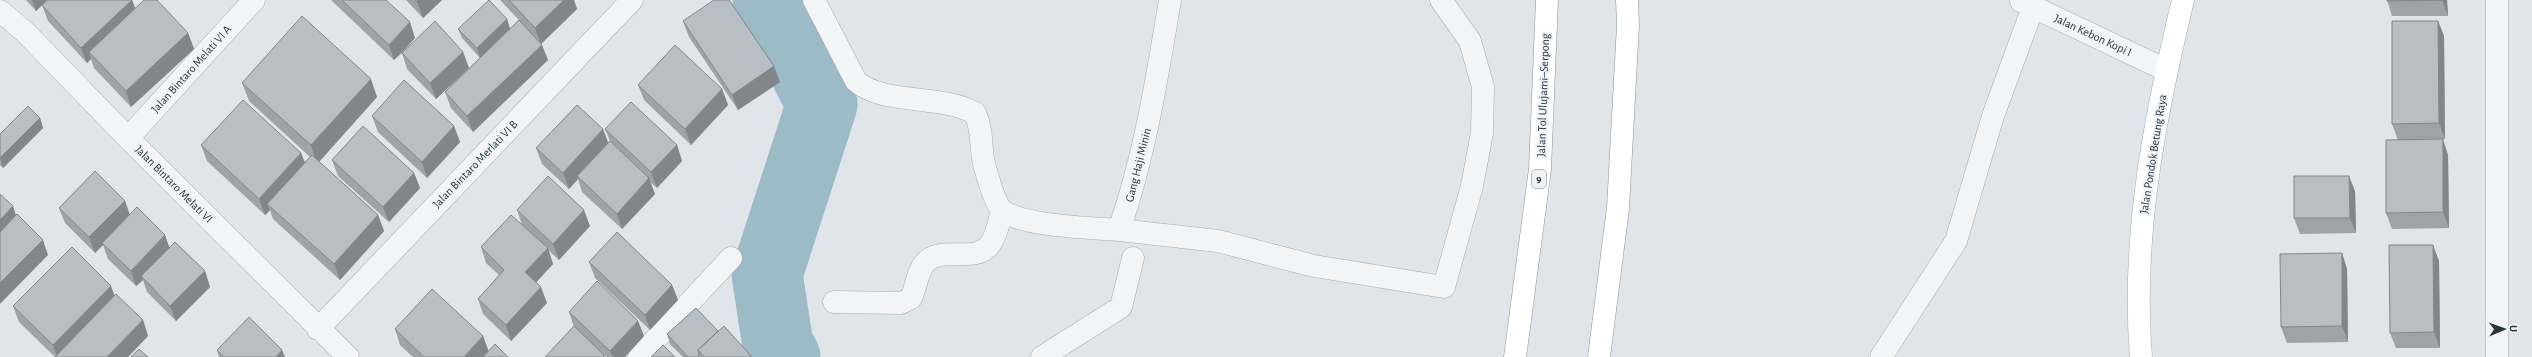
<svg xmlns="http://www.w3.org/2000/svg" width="2532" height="357" font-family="'Alegreya Sans',sans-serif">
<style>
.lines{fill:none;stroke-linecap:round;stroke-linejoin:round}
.river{stroke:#9cbbc6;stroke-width:71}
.minor-casing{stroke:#a5adb2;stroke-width:23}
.major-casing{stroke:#9facb3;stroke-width:23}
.highway-casing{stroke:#87969e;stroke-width:23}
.minor{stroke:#f2f4f6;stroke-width:22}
.major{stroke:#fff;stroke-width:22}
.highway{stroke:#fff;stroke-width:22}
.wall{fill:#9da4a9}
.shaded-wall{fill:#808689}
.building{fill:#b7bfc4;stroke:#808689}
.labels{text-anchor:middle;stroke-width:4;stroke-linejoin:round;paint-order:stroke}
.shield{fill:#eff3f5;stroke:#646f75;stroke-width:1}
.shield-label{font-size:11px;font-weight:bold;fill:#29363e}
.street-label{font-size:12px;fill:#29363e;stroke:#eff3f5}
</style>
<rect width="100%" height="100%" fill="#dfe5e8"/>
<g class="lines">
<path class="river" d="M 768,0 L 822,104 L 767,274 L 778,346 L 785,357"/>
<defs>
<path id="minor" d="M 814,0 L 856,81 C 882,105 940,94 975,113 C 983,130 980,146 984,164 C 987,174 995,205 1003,211 C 1023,226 1093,228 1119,230
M 1170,0 C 1157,78 1145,155 1119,230 L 1218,241 L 1314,266 L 1444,287 L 1472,186 L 1482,133 L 1483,87 L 1470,41 L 1441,0
M 2497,0 L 2497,357
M 2021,1 L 2166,70
M 0,11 L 25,32 L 128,138 L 348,357
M 128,138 L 254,0
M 834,302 L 901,303 L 911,298 C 916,288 917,273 924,264 C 940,243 976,266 991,243 C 997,234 999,221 1002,211
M 318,329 L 632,0
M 639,357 L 731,258
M 1042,357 L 1121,307 L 1133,258
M 1881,357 L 1956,241 L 1993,116 L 2033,7"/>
<path id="major" d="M 2141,357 C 2131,237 2155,116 2183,0"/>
<path id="highway" d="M 1515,357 L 1540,169 L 1547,0
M 1599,357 L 1618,208 L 1628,25 L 1627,0"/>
</defs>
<use href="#minor" class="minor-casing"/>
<use href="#major" class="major-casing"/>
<use href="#highway" class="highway-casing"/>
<use href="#minor" class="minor"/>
<use href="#major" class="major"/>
<use href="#highway" class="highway"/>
</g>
<path class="wall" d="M 26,0 L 47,0 L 36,11 Z
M 132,0 L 135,8 L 188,33 L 194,49 L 131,107 L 94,68 L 91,59 L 87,63 L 48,21 L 42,5 Z
M 331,0 L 386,0 L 415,38 L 402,53 L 463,52 L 469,68 L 436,99 L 407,69 L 402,53 L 394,60 Z
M 406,0 L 442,0 L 423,18 Z
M 500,0 L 574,0 L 577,9 L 541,44 L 548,60 L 473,132 L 451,108 L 445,92 L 480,58 L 462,38 L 458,29 L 507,19 L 510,29 L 519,20 Z
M 2387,0 L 2447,0 L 2448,16 L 2392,16 Z
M 683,21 L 780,82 L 738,110 L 689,37 Z
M 2438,21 L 2444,36 L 2445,139 L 2398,140 L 2392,124 Z
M 242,83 L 377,97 L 319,162 L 378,215 L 384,231 L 340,280 L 273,219 L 270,210 L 265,215 L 207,161 L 201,145 L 301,153 L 305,162 L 310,157 L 249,101 Z
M 638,85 L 722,89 L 728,105 L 691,145 L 644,100 Z
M 372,116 L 454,126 L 460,142 L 427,178 L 378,132 Z
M 40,118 L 43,128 L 3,168 L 0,165 L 0,134 Z
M 603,129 L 608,143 L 610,141 L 605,129 L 677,145 L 682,161 L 657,188 L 650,182 L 655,194 L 622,229 L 582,192 L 578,179 L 569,189 L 542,164 L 536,148 Z
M 2448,155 L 2449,228 L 2392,229 L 2386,213 Z
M 332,160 L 414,173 L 420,188 L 389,222 L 338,176 Z
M 2355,191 L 2356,233 L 2300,234 L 2294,218 Z
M 125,201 L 130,215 L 165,235 L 169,247 L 205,271 L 210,287 L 176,321 L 147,292 L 143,280 L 136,286 L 108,259 L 103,245 L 95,253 L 65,223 L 59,208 Z
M 517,210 L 590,226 L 559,260 L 548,250 L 553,264 L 536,282 L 547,303 L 511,341 L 483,314 L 478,299 L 499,275 L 486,263 L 481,247 L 522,225 Z
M 2433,245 L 2439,261 L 2440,348 L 2396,348 L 2390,333 Z
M 2342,253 L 2347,269 L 2348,342 L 2287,343 L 2281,327 Z
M 589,262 L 672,285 L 678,300 L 650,330 L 595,278 Z
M 115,296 L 143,320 L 148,336 L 128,357 L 55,357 L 19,322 L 13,306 Z
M 569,312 L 638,321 L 644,336 L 625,357 L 606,357 L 604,355 L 605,357 L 574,327 Z
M 395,329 L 483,336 L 488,351 L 508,357 L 413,357 L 400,345 Z
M 718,331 L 752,357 L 683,357 L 670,344 L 667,334 Z
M 217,350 L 285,357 L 219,357 Z"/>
<path class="shaded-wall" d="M 32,0 L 47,0 L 36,11 Z
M 132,0 L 138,16 L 89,52 L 91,59 L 87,63 L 81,48 Z
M 419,0 L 442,0 L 423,18 L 417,2 Z
M 564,0 L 574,0 L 577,9 L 541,44 L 535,28 Z
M 2442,0 L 2447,0 L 2448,16 Z
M 507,19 L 510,29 L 480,58 L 477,48 Z
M 2438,21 L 2444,36 L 2445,139 L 2439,123 Z
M 410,22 L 415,38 L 394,60 L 389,45 Z
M 188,33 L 194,49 L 131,107 L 126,91 Z
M 542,45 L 548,60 L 473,132 L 467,116 Z
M 463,52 L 469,68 L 436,99 L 430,83 Z
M 774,66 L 780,82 L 738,110 L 732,95 Z
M 371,79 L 377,97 L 317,164 L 311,145 Z
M 722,89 L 728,105 L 691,145 L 685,129 Z
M 40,118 L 43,128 L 3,168 L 0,158 Z
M 454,126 L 460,142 L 427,178 L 422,162 Z
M 603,129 L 609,145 L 577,176 L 578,179 L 569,189 L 563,173 Z
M 2443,139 L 2448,155 L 2449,228 L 2443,212 Z
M 677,145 L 682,161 L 657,188 L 651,172 Z
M 301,153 L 307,169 L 267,204 L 270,210 L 265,215 L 259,199 Z
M 414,173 L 420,188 L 389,222 L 383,207 Z
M 2349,176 L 2355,191 L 2356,233 L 2350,218 Z
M 649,178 L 655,194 L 622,229 L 617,214 Z
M 125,201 L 130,216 L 102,243 L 103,245 L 95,253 L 89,237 Z
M 13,206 L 18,222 L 0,242 L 0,220 Z
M 584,210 L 590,226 L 559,260 L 553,244 Z
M 378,215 L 384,231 L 340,280 L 334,264 Z
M 165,235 L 170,250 L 141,276 L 143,280 L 136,286 L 131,271 Z
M 43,240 L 48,255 L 0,304 L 0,283 Z
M 2433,245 L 2439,261 L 2440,348 L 2434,332 Z
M 548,248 L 553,264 L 531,288 L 525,272 Z
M 2342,253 L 2347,269 L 2348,342 L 2342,326 Z
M 205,271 L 210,287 L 176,321 L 170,306 Z
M 672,285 L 678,300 L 650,330 L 645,315 Z
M 111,286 L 117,302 L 57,357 L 53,345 Z
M 541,287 L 547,303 L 511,341 L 506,325 Z
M 143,320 L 148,336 L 128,357 L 107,357 Z
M 638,321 L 644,336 L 625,357 L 613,357 L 610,351 Z
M 483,336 L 489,352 L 484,357 L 464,357 Z
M 282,350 L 285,357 L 276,357 Z"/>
<path class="building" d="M 48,0 L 132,0 L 81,48 L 42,5 Z
M 144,0 L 157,0 L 188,33 L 126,91 L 89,52 Z
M 342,0 L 386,0 L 410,22 L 389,45 Z
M 415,0 L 419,0 L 417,2 Z
M 489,0 L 507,19 L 477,48 L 458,29 Z
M 509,0 L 564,0 L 535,28 Z
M 714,0 L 729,0 L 774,66 L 732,95 L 683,21 Z
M 2387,0 L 2442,0 L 2387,1 Z
M 302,16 L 371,79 L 311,145 L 242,83 Z
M 519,20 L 542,45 L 467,116 L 445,92 Z
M 435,21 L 463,52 L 430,83 L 402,53 Z
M 2392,21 L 2438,21 L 2439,123 L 2392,124 Z
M 675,45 L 722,89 L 685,129 L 638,85 Z
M 404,80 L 454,126 L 422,162 L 372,116 Z
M 243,100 L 301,153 L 259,199 L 201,145 Z
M 631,102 L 677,145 L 651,172 L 605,129 Z
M 577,105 L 603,129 L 563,173 L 536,148 Z
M 28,106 L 40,118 L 0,158 L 0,134 Z
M 363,126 L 414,173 L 383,207 L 332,160 Z
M 2443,139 L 2443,212 L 2386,213 L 2386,140 Z
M 610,141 L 649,178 L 617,214 L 577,176 Z
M 312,155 L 378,215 L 334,264 L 267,204 Z
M 95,171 L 125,201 L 89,237 L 59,208 Z
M 548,176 L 584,210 L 553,244 L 517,210 Z
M 2294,176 L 2349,176 L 2350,218 L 2294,218 Z
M 0,194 L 13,206 L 0,220 Z
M 137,207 L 165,235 L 131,271 L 102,243 Z
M 17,214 L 43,240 L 0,283 L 0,232 Z
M 511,215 L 548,248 L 525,272 L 541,287 L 506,325 L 478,299 L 504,270 L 481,247 Z
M 617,232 L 672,285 L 645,315 L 589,262 Z
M 175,242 L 205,271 L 170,306 L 141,276 Z
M 2389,245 L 2433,245 L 2434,332 L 2390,333 Z
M 72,247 L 111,286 L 53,345 L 13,306 Z
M 2342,253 L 2342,326 L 2281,327 L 2280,254 Z
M 597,281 L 638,321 L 610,351 L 569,312 Z
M 432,289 L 483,336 L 464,357 L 424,357 L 395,329 Z
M 116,294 L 143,320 L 107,357 L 55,357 Z
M 696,308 L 718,331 L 698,350 L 699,355 L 697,357 L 688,357 L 667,334 Z
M 249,317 L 282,350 L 276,357 L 224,357 L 217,350 Z
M 574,326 L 604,355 L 603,357 L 545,357 Z
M 724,326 L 752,357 L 704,357 L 698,350 Z
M 495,344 L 508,357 L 483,357 Z
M 663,345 L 675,357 L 651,357 Z
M 139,349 L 148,357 L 131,357 Z"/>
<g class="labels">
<rect class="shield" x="1532" y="170" width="14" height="18" rx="3"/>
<g class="shield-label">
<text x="1539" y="183">9</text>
</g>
<g class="street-label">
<text transform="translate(2093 35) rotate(25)" y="4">Jalan Kebon Kopi I</text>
<text transform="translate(191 69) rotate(-48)" y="4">Jalan Bintaro Melati VI A</text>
<text transform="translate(1543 95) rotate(-88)" y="4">Jalan Tol Ulujami–Serpong</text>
<text transform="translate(2153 154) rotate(-81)" y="4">Jalan Pondok Betung Raya</text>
<text transform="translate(475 164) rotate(-46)" y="4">Jalan Bintaro Merlati VI B</text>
<text transform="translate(1138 165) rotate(-76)" y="4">Gang Haji Minin</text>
<text transform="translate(174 184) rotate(45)" y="4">Jalan Bintaro Melati VI</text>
</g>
</g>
<g transform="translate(2504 329) rotate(88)" stroke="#eff3f5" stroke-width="3" paint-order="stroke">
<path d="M0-3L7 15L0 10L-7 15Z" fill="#29363e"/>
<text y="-6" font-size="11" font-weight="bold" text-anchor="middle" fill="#29363e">U</text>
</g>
</svg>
